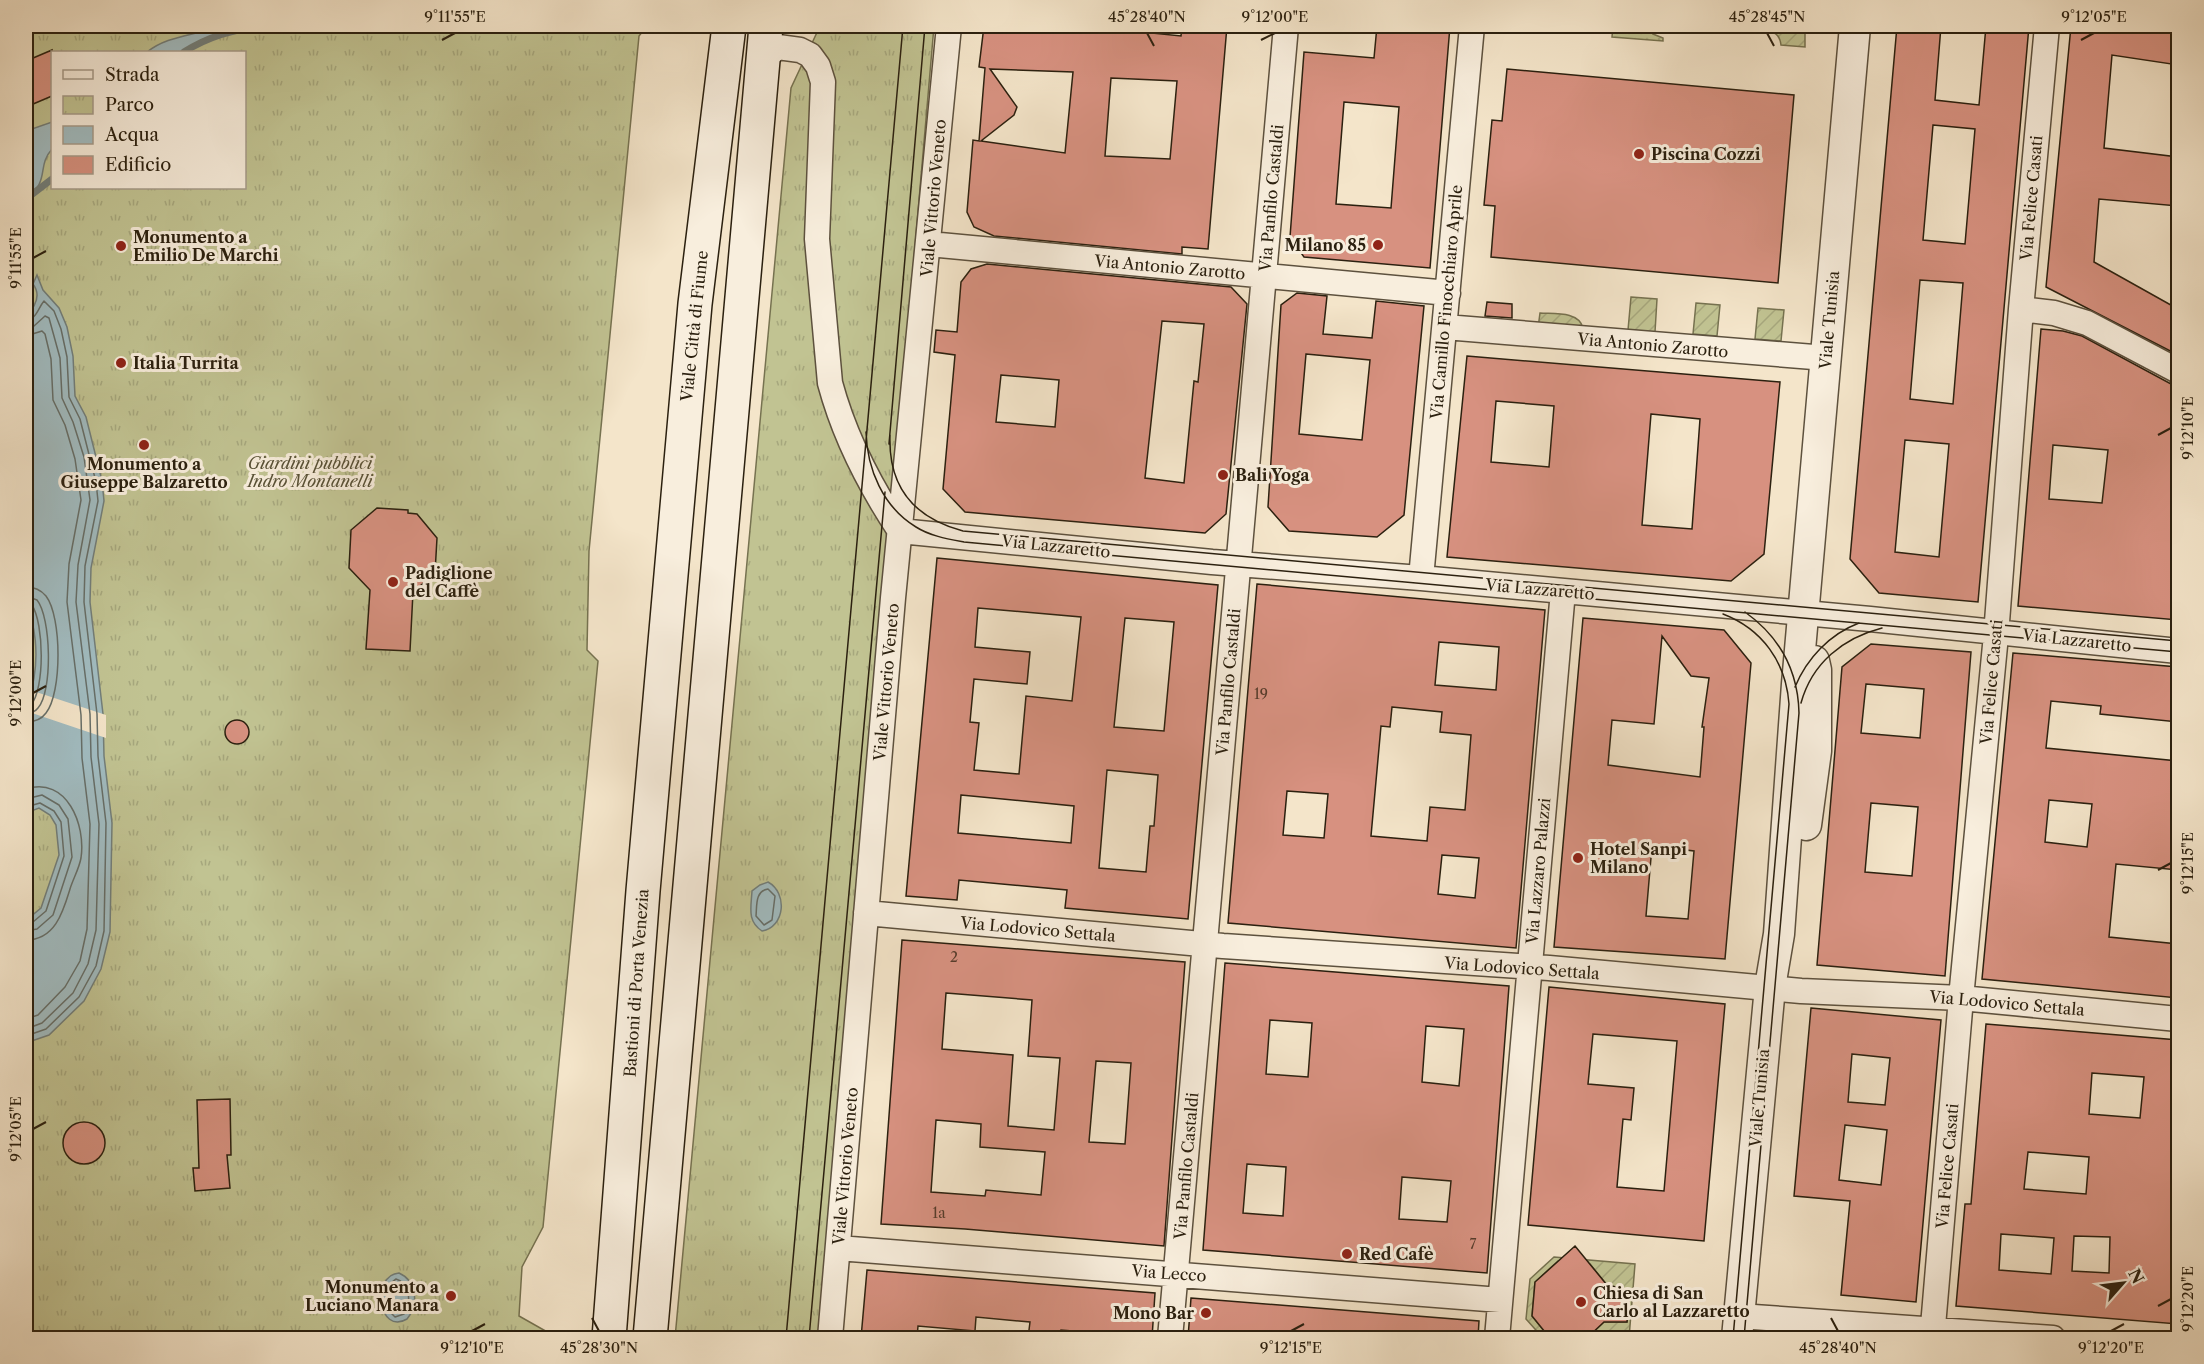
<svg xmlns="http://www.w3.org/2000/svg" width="2204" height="1364" font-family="'Libre Caslon Text',serif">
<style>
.grass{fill:url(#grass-dots);stroke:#767250;stroke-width:1.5}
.park{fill:url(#park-tufts);stroke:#767250;stroke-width:1.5;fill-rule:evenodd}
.garden{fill:url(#garden-furrows);stroke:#767250;stroke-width:1.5}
.water{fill:#a1bcc1;stroke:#727e7a;stroke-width:1.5}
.pier{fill:#f4e5ca}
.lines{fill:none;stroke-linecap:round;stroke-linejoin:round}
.shore{stroke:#666e68;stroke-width:1.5}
.stream{stroke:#727e7a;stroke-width:7}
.building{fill:#d79180;stroke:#2b200f;stroke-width:1.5;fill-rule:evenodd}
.minor-casing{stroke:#5d513e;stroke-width:27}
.tertiary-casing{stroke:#5d513e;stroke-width:33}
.secondary-casing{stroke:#2b200f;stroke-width:36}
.minor{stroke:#f8eedd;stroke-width:24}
.tertiary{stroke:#f8eedd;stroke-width:30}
.secondary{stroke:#f8eedd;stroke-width:33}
.tram{stroke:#2b200f;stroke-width:1.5}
.ticks{fill:none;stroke:#2b200f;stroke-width:2}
.poi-dot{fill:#8f2418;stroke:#f8eedd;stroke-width:2}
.labels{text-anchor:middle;stroke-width:6;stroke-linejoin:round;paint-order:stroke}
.number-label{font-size:14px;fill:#563c2b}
.poi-label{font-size:16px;font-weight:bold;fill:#2b200f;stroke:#f8eedd;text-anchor:start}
.street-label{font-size:16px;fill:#2b200f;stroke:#f8eedd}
.park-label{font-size:16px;font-style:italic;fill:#585136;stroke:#f8eedd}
.neatline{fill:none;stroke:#2b200f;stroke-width:2}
.ticks-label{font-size:15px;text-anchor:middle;fill:#2b200f}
</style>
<defs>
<pattern id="grass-dots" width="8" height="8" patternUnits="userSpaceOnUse" patternTransform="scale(1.5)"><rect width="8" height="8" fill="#c1c392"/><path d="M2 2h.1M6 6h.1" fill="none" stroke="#a6a77d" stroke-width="1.8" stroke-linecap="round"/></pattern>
<pattern id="park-tufts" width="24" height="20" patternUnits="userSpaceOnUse" patternTransform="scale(1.5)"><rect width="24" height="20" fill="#c1c392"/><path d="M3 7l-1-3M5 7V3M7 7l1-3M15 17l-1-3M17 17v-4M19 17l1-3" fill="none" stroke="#a6a77d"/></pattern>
<pattern id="garden-furrows" width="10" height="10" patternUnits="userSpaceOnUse" patternTransform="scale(1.5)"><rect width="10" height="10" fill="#c1c392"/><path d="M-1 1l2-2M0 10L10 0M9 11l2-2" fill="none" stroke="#a6a77d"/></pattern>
</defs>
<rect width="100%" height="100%" fill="#f4e5ca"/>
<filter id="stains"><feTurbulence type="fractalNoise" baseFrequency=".00333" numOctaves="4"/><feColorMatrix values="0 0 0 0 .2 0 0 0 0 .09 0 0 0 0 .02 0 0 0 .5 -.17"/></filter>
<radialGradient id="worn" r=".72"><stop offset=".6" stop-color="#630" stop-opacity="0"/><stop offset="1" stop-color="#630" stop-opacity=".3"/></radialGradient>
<path class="grass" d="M 1613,26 L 1646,26 L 1653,34 L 1663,38 L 1663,41 L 1612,37 Z"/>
<path class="park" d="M 26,26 L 647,26 L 639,36 L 589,551 L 587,650 L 598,661 L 543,1227 L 522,1267 L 519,1316 L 558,1338 L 26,1338 ZM 52,52 L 244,52 L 244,188 L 52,188 Z
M 820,26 L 934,26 L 821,1338 L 675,1338 L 791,88 Z"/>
<path class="garden" d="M 1769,26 L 1801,26 L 1805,33 L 1805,47 L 1781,45 C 1780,37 1777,33 1769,31 Z
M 1631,297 L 1657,299 L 1655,332 L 1628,330 Z
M 1696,303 L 1720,305 L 1717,336 L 1693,334 Z
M 1758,308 L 1784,310 L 1781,341 L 1755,339 Z
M 1540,313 C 1554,314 1579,311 1583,328 L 1538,328 Z
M 1554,1257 L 1635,1264 L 1629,1338 L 1587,1338 L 1604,1322 L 1627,1322 L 1629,1290 L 1607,1285 L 1590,1264 L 1558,1261 L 1535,1282 L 1532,1316 L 1549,1337 L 1561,1338 L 1543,1338 L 1526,1319 L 1530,1279 Z"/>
<path class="water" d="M 219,26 L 262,26 L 227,31 L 195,45 L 184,52 L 147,52 C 168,35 195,36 219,26 Z
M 52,122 L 52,149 C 36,167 51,180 26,199 L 26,131 Z
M 37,275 L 43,290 L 59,308 L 67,327 L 73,356 L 75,396 L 86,417 L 102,481 L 104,501 L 91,568 L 90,602 L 103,714 L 104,756 L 112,823 L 110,932 L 101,969 L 84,1001 L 49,1035 L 26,1043 L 26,917 L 30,917 L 41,908 L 59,855 L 56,825 L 50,815 L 39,808 L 26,813 C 26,780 23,747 26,714 C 26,702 32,690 34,678 C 38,654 36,626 26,604 L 26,316 C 35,307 42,296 33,284 Z
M 768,882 C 788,893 785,927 762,931 C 747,921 751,908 752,891 L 760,885 Z
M 399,1273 C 417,1281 419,1305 407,1319 C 378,1336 371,1275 399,1273 Z"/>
<path class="pier" d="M 27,689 L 106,715 L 106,738 L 26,711 Z"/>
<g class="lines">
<path class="shore" d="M 26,320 C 37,319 38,308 44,301 L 54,311 L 61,329 L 67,357 L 69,397 L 80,419 L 96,482 L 98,501 L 85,566 L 84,602 L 97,714 L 98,756 L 106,823 L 104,931 L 96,966 L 79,997 L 46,1029 L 26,1036
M 26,327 L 34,326 L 45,316 L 49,318 L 60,358 L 62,398 L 73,422 L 84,457 L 90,500 L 78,565 L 76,602 L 90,714 L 91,757 L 99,824 L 96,930 L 88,964 L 73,993 L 42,1023 L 26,1029
M 26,336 L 42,331 L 45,334 L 51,359 L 53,400 L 65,425 L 75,459 L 81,500 L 69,564 L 67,602 L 81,715 L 82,758 L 90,824 L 87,929 L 80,961 L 65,987 L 38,1015 L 26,1019
M 26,587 C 34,587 41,590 46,596 C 62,617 62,693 46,713 C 41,720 34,722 26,722
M 26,596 L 37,600 C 51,617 53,691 38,708 C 35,712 31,713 26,713
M 26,604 L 32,605 C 44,624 45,688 31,705 L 26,706
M 26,789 C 67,776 86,825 81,858 C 79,869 73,879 70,889 C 63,912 55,940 26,940
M 26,799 L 42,795 L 59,805 L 68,819 L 72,857 L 53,915 L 37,929 L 26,931
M 26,807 L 40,803 L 54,811 L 61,822 L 64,856 L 46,911 L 33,922 L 26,923
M 768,889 L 775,896 L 772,920 L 764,925 L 756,916 C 757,905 755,891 768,889 Z
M 396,1279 C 411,1283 411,1303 404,1314 L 395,1317 C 385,1309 384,1286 396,1279 Z"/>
<path class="stream" d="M 184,52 C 209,36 233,30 262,26
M 26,199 L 52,179"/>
</g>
<path class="building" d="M 984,26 L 1082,26 L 1181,36 L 1182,26 L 1227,26 L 1208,249 L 1182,247 L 1182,254 L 994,236 L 974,227 L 967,212 L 973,140 L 979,141 L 985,68 L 979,67 ZM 990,69 L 1073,72 L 1065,153 L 981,141 L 1014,115 L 1017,107 ZM 1111,78 L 1177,81 L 1170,159 L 1105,156 Z
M 1377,26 L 1450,26 L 1430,268 L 1304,257 L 1290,237 L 1304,52 L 1374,58 ZM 1344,102 L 1399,107 L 1391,208 L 1336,204 Z
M 1897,26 L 1941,26 L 1935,100 L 1979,105 L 1986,26 L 2029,26 L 1978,602 L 1879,593 L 1850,559 ZM 1933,125 L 1975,129 L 1965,244 L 1923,240 ZM 1920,280 L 1963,283 L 1953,404 L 1910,399 ZM 1905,440 L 1949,444 L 1939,557 L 1895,552 Z
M 2071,26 L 2178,26 L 2178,65 L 2112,55 L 2104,148 L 2178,157 L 2178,206 L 2099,199 L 2094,262 L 2178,309 L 2178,355 L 2046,287 Z
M 52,50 L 52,96 L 26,107 L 26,61 Z
M 1507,69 L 1794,95 L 1778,283 L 1491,257 L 1495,206 L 1484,205 L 1492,120 L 1502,121 Z
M 987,264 L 1231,287 L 1247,304 L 1226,514 L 1205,533 L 965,512 L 943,489 L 955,355 L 934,352 L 936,330 L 957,332 L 961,282 L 971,269 ZM 1162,321 L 1204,324 L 1198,382 L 1194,381 L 1184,483 L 1145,478 ZM 1001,375 L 1059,380 L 1055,427 L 996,422 Z
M 1297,293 L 1327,296 L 1323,334 L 1372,338 L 1376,301 L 1424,306 L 1404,515 L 1377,537 L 1289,531 L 1268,507 L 1281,305 ZM 1306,354 L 1370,360 L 1362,440 L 1299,434 Z
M 1487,302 L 1512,304 L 1512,318 L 1485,316 Z
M 2041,329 L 2063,331 L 2082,336 L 2171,384 L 2178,385 L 2178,620 L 2018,606 ZM 2053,445 L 2108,450 L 2102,503 L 2049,499 Z
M 1467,356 L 1780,382 L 1764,554 L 1731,581 L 1447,557 ZM 1496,401 L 1554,406 L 1549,467 L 1491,462 ZM 1651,414 L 1700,419 L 1692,529 L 1642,525 Z
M 377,508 L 408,510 L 408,513 L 417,514 L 437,538 L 435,573 L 413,592 L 410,651 L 366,649 L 370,590 L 349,568 L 351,530 Z
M 937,558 L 1218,585 L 1188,919 L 1065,908 L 1067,890 L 959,880 L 957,900 L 906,896 ZM 978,608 L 1081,617 L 1072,701 L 1026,696 L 1019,774 L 974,770 L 979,723 L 970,722 L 974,679 L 1027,684 L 1030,652 L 975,647 ZM 1125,618 L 1174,622 L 1164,731 L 1114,727 ZM 1107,770 L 1158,775 L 1154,826 L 1150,826 L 1146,872 L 1099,868 ZM 961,795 L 1074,806 L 1071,843 L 958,833 Z
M 1257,584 L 1545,610 L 1516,948 L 1228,923 ZM 1439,642 L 1499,647 L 1496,690 L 1435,685 ZM 1392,707 L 1442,712 L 1440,732 L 1471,735 L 1465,810 L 1430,807 L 1427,841 L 1371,836 L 1381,726 L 1390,727 ZM 1287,791 L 1328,794 L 1324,838 L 1283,835 ZM 1442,855 L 1479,858 L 1475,898 L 1438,894 Z
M 1583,618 L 1724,630 L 1751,663 L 1725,959 L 1554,947 ZM 1662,636 L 1691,676 L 1709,678 L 1702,727 L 1704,727 L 1700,777 L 1608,765 L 1612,720 L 1654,724 ZM 1652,846 L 1694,851 L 1688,919 L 1646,916 Z
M 1871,644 L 1971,652 L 1945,976 L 1817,965 L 1842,667 ZM 1866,684 L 1924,689 L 1920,738 L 1861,733 ZM 1871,803 L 1918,807 L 1912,876 L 1865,872 Z
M 2013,653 L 2178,667 L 2178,722 L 2100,714 L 2101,706 L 2051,701 L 2046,748 L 2178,761 L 2178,870 L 2116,864 L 2109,937 L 2178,944 L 2178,998 L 1982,979 ZM 2049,800 L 2092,804 L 2087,847 L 2045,842 Z
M225 732a12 12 0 1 1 24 0a12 12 0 1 1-24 0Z
M 902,940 L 1185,962 L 1164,1246 L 965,1229 L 881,1224 ZM 946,993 L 1032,1000 L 1028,1056 L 1060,1058 L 1054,1130 L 1008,1126 L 1013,1055 L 942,1049 ZM 1096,1061 L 1131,1063 L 1125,1144 L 1089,1142 ZM 936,1120 L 981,1124 L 980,1147 L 1045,1152 L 1041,1195 L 986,1190 L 985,1196 L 931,1192 Z
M 1225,963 L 1509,986 L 1487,1273 L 1203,1250 ZM 1270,1020 L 1312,1023 L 1308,1077 L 1266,1074 ZM 1426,1026 L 1464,1029 L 1459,1086 L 1422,1082 ZM 1247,1164 L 1286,1167 L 1283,1216 L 1243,1213 ZM 1402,1177 L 1451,1181 L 1447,1222 L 1399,1219 Z
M 1549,987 L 1725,1004 L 1704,1241 L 1528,1225 ZM 1593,1034 L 1677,1041 L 1664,1191 L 1617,1187 L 1623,1119 L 1631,1120 L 1634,1088 L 1588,1084 Z
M 1811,1008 L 1941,1020 L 1916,1302 L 1841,1295 L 1850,1201 L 1794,1196 ZM 1852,1054 L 1890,1058 L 1885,1105 L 1848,1102 ZM 1845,1125 L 1887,1130 L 1881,1185 L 1839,1180 Z
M 1986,1024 L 2178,1040 L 2178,1324 L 1956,1306 L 1965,1204 L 1971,1204 ZM 2092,1073 L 2144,1077 L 2140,1118 L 2089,1114 ZM 2028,1152 L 2089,1157 L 2086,1194 L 2024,1189 ZM 2001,1234 L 2054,1238 L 2051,1274 L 1999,1270 ZM 2074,1236 L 2110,1237 L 2109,1273 L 2072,1271 Z
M 230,1099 L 231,1155 L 227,1155 L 230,1188 L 195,1191 L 193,1168 L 199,1168 L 197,1100 Z
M63 1143a21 21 0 1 1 42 0a21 21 0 1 1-42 0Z
M 1575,1246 L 1607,1285 L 1630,1290 L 1627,1322 L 1604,1322 L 1587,1338 L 1549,1337 L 1532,1316 L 1535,1282 Z
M 867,1270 L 1155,1293 L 1152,1338 L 1111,1338 L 1111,1334 L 1061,1330 L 1060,1338 L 1028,1338 L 1030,1322 L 976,1317 L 975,1331 L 918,1326 L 917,1338 L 861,1338 Z
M 1191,1298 L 1479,1321 L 1478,1338 L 1188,1338 Z"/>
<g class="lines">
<defs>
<path id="minor" d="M 763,59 L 778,47 L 800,50 L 810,55 L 818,66 L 823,82 L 817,239 L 830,383 C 844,435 870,486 900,531
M 929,244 L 1448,293
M 2021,309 L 2054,313 L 2087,323 L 2178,371
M 1445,327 L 1826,358
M 900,531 L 1212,562 L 1421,578 L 1870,619 L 2178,651
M 1421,578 L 1472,26
M 866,913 L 1223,946 L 1549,968 L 1801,991 L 1961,998 L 2178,1019
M 838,1248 L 1500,1300
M 1739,1316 L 2053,1338
M 830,1338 L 893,598 L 949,26
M 1170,1338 L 1286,26
M 1497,1338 L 1563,591
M 1932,1338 L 1961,998 L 1996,635 L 2021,309 L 2047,26"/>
<path id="tertiary" d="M 1806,825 L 1816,751 L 1816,670 L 1814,661
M 1737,1338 L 1770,987 L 1779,934 L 1797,684 L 1855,26"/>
<path id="secondary" d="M 609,1338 L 643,891 L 695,304 L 729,26
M 650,1338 L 766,26"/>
</defs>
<use href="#minor" class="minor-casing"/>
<use href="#tertiary" class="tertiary-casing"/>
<use href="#secondary" class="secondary-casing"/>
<use href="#minor" class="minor"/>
<use href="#tertiary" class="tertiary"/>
<use href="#secondary" class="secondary"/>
<path class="tram" d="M 866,432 C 867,469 883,507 916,527 C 930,536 948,539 964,542 L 2178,652
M 890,435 C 888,487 914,518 963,531 L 2178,641
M 889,444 L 925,26
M 1723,614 C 1762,629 1786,662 1789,704 L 1733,1338
M 1795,687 C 1807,658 1830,634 1859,623
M 1801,703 C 1812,663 1843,638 1882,628
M 786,1338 L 903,26
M 809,1338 L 885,492
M 1744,1338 L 1799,713 C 1798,670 1780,637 1745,612"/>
</g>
<path class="ticks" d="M 1147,33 L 1154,46M 1767,33 L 1774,46M 442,40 L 455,33M 1261,40 L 1275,33M 2081,40 L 2094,33M 33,258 L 46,251M 2158,435 L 2171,428M 33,693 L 46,686M 2158,870 L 2171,863M 33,1129 L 46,1122M 2158,1306 L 2171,1299M 592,1318 L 599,1331M 1831,1318 L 1838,1331M 472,1331 L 485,1324M 1291,1331 L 1304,1324M 2111,1331 L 2124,1324"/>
<g class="poi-dot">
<circle cx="1639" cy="154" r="6"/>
<circle cx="1378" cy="245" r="6"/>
<circle cx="121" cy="246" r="6"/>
<circle cx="121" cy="363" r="6"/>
<circle cx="144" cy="445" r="6"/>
<circle cx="1223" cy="475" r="6"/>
<circle cx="393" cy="582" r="6"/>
<circle cx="1578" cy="858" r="6"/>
<circle cx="1347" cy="1254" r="6"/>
<circle cx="451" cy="1296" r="6"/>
<circle cx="1581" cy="1302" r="6"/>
<circle cx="1206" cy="1313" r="6"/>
</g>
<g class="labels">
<g class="number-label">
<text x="1261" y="699">19</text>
<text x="954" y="962">2</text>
<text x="939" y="1218">1a</text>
<text x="1473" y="1249">7</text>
</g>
<g class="poi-label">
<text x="1651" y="160">Piscina Cozzi</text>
<text x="133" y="243">Monumento a<tspan x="133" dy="18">Emilio De Marchi</tspan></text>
<text x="1366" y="251" text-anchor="end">Milano 85</text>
<text x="133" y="369">Italia Turrita</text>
<text x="144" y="470" text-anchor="middle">Monumento a<tspan x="144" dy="18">Giuseppe Balzaretto</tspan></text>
<text x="1235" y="481">Bali Yoga</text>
<text x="405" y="579">Padiglione<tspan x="405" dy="18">del Caffè</tspan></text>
<text x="1590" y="855">Hotel Sanpi<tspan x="1590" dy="18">Milano</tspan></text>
<text x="1359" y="1260">Red Cafè</text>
<text x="439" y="1293" text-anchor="end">Monumento a<tspan x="439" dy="18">Luciano Manara</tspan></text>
<text x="1593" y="1299">Chiesa di San<tspan x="1593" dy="18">Carlo al Lazzaretto</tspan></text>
<text x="1194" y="1319" text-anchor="end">Mono Bar</text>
</g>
<g class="street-label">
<text transform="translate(933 198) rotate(-85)" y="6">Viale Vittorio Veneto</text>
<text transform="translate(1271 198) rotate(-85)" y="6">Via Panfilo Castaldi</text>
<text transform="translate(2031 198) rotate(-85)" y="6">Via Felice Casati</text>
<text transform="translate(1170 267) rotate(5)" y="6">Via Antonio Zarotto</text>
<text transform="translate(1446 302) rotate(-85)" y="6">Via Camillo Finocchiaro Aprile</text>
<text transform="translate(1829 320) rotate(-85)" y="6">Viale Tunisia</text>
<text transform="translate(694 326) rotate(-84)" y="6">Viale Città di Fiume</text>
<text transform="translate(1653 345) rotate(5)" y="6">Via Antonio Zarotto</text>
<text transform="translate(1056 546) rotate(6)" y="6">Via Lazzaretto</text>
<text transform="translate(1540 589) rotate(5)" y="6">Via Lazzaretto</text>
<text transform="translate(2077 640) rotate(6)" y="6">Via Lazzaretto</text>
<text transform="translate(886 682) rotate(-85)" y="6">Viale Vittorio Veneto</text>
<text transform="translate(1228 682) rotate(-85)" y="6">Via Panfilo Castaldi</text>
<text transform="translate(1991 682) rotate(-85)" y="6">Via Felice Casati</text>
<text transform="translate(1538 871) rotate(-85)" y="6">Via Lazzaro Palazzi</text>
<text transform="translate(1038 929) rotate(5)" y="6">Via Lodovico Settala</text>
<text transform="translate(1522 968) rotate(4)" y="6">Via Lodovico Settala</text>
<text transform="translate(636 983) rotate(-86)" y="6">Bastioni di Porta Venezia</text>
<text transform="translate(2007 1003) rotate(5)" y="6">Via Lodovico Settala</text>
<text transform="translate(1759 1098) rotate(-85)" y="6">Viale Tunisia</text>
<text transform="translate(845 1166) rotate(-85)" y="6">Viale Vittorio Veneto</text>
<text transform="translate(1186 1166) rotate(-85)" y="6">Via Panfilo Castaldi</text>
<text transform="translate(1947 1166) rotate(-85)" y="6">Via Felice Casati</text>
<text transform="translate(1169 1273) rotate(4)" y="6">Via Lecco</text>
</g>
<g class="park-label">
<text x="310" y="469">Giardini pubblici<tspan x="310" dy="18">Indro Montanelli</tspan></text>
</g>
</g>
<rect width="2204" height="1364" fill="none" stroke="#f4e5ca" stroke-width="66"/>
<rect x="51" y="51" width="195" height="138" fill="#f8eedd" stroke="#a69c8b" stroke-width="1.5"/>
<rect x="63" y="70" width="30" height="9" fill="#f8eedd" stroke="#a69c8b" stroke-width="1.5"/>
<text x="105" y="81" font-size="18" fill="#2b200f">Strada</text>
<rect x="63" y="96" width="30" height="18" fill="url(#park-tufts)" stroke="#a69c8b" stroke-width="1.5"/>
<text x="105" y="111" font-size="18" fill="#2b200f">Parco</text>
<rect x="63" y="126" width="30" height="18" fill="#a1bcc1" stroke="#a69c8b" stroke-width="1.5"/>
<text x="105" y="141" font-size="18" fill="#2b200f">Acqua</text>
<rect x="63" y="156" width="30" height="18" fill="#d79180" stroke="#a69c8b" stroke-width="1.5"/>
<text x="105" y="171" font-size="18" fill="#2b200f">Edificio</text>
<g transform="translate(2123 1283) rotate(62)" stroke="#f8eedd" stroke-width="4.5" paint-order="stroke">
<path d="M0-4.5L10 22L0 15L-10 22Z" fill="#2b200f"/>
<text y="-9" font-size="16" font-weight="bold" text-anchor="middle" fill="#2b200f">N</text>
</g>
<rect x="33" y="33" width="2138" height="1298" class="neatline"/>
<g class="ticks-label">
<text x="455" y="22">9°11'55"E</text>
<text x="1147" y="22">45°28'40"N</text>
<text x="1275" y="22">9°12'00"E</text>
<text x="1767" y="22">45°28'45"N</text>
<text x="2094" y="22">9°12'05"E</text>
<text transform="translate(16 258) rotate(-90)" y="5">9°11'55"E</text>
<text transform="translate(2188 428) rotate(-90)" y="5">9°12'10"E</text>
<text transform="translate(16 693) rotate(-90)" y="5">9°12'00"E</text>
<text transform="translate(2188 863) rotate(-90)" y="5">9°12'15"E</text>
<text transform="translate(16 1129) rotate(-90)" y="5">9°12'05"E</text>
<text transform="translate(2188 1299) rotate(-90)" y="5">9°12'20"E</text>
<text x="472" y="1353">9°12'10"E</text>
<text x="599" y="1353">45°28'30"N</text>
<text x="1291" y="1353">9°12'15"E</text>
<text x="1838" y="1353">45°28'40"N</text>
<text x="2111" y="1353">9°12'20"E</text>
</g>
<rect width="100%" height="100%" filter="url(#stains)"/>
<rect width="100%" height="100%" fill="url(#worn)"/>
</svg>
